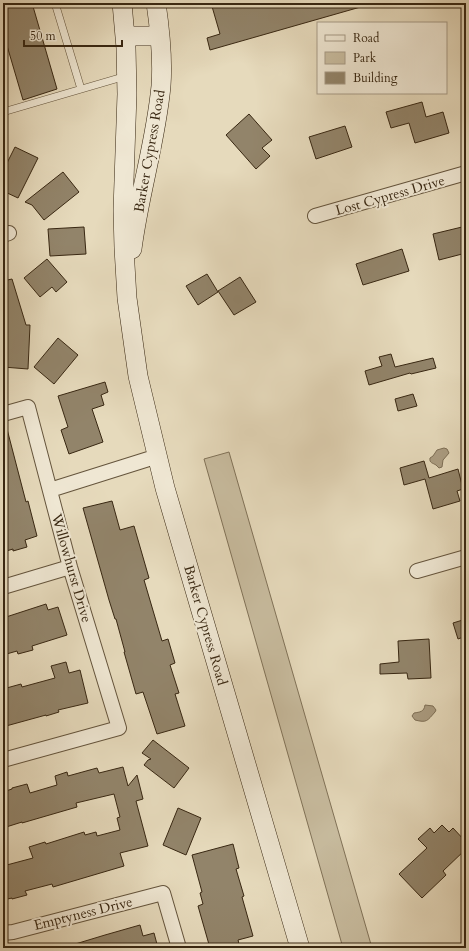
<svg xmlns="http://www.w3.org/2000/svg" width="469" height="951" font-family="Cardo,serif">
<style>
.green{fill:#c8bc9f;stroke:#807258}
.water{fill:#ab9d82;stroke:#7d6e55}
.building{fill:#92846a;stroke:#382712}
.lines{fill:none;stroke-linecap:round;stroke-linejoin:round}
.lane-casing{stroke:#64543c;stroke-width:8}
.street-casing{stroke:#64543c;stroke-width:16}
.secondary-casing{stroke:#382712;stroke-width:20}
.lane{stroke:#efe7d3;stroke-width:7}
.street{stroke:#efe7d3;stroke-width:14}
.secondary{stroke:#efe7d3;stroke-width:19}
.labels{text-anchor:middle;stroke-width:4;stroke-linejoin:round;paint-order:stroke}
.street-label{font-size:14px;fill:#382712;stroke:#efe7d3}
</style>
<rect width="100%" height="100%" fill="#e6dabc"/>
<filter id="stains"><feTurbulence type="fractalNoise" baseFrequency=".005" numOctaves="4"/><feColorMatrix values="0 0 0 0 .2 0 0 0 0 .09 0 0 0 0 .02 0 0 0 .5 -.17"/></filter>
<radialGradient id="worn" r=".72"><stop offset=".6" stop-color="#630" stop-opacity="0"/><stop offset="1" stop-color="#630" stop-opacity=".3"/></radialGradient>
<path class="green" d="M 229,452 L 372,948 L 343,948 L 204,459 Z"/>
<path class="water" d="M 444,448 L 447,449 L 449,453 L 443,460 L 442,467 L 439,468 C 438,467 437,466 436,465 C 433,463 429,463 430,458 L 433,456 L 437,450 Z
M 425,705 L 433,706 L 436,710 L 435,712 C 427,721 427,723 415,720 L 412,716 L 414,713 C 420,712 424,712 425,705 Z"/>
<path class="building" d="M 3,3 L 32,3 L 57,89 L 23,100 L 3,32 Z
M 211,3 L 363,3 L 364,6 L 210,50 L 207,38 L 220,34 Z
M 422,102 L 426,117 L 443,112 L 449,133 L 415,143 L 409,123 L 391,128 L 386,112 Z
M 249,114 L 272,140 L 262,148 L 270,156 L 256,169 L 226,135 Z
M 345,126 L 352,147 L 316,159 L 309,137 Z
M 15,147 L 38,158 L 18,198 L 3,191 L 3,171 Z
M 63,172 L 79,192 L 44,220 L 32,205 L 25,202 Z
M 84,227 L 86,254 L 50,256 L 48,229 Z
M 462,227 L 466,243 L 466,253 L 439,260 L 433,234 Z
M 402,249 L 409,271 L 363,285 L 356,264 Z
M 47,259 L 67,282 L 56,292 L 52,287 L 40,297 L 24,278 Z
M 207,274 L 218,292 L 198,305 L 186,286 Z
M 240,277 L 256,302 L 234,315 L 218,291 Z
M 12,279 L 26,325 L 30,325 L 28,369 L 3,367 L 4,317 L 3,318 L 3,281 Z
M 58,338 L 78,355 L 54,384 L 34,367 Z
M 391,354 L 395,367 L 433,358 L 436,368 L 411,374 L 410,373 L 369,385 L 365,371 L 382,366 L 379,357 Z
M 105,382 L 108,392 L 101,395 L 104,405 L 92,409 L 103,442 L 69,454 L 61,430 L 68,427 L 58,396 Z
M 413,394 L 417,406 L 398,411 L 395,399 Z
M 3,429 L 7,429 L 26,502 L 28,501 L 37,536 L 25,540 L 27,547 L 13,551 L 13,549 L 3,552 Z
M 424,461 L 429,478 L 458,469 L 463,489 L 457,491 L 460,501 L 433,509 L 425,479 L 404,485 L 400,468 Z
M 112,501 L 120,530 L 134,526 L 149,578 L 144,580 L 162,641 L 168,639 L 175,663 L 170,665 L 179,693 L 175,694 L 185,726 L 157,734 L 143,692 L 136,694 L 124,652 L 125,652 L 116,619 L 115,619 L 109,600 L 83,508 Z
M 46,604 L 48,610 L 58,607 L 67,635 L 32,646 L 33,650 L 18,654 L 17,651 L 3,655 L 3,618 Z
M 466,619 L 466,636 L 458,639 L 453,623 Z
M 429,639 L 431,678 L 408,679 L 407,673 L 380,674 L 380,664 L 399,662 L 398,641 Z
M 66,662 L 69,673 L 80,670 L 88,703 L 58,710 L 59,712 L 46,716 L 46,715 L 6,726 L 3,714 L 3,689 L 21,684 L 22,687 L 55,678 L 51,666 Z
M 153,740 L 189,768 L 174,788 L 144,765 L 148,760 L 151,759 L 142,753 Z
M 123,767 L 128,786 L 137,775 L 143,799 L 136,801 L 148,846 L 120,853 L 124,866 L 53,887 L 52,884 L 25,891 L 27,895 L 12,899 L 12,898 L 3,900 L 3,866 L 33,858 L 29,847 L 45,842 L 46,844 L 84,832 L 85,835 L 96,832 L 97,836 L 120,830 L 117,818 L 120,817 L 114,794 L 76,803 L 77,807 L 22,823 L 22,822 L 3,828 L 3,792 L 12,789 L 12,788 L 27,784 L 30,793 L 57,785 L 55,776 L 67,772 L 68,776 L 97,768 L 99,773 Z
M 178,808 L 201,818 L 186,855 L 163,845 Z
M 442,825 L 449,832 L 453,828 L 466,842 L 466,849 L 443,871 L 446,875 L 422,898 L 399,874 L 427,848 L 418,839 L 430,828 L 434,833 Z
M 233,844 L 239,868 L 236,869 L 244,896 L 242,897 L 253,936 L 238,940 L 240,948 L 210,948 L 198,906 L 203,904 L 200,893 L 202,892 L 192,855 Z
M 140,925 L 143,936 L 154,933 L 158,948 L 72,948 L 72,945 L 105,935 Z"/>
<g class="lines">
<defs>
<path id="lane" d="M 55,3 L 81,89
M 3,112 L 126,76"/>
<path id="street" d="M 315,216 L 466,173
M 3,235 L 9,233
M 3,414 L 28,407 L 70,567 L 119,728 L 3,760
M 50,490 L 158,456
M 417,571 L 466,557
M 3,587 L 70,567
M 3,933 L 13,932 L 163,893 L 179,948"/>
<path id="secondary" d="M 122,3 L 126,48 L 127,94 L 123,210 L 124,248 L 127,298 L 138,376 L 165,488 L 300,948
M 125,36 L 160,36
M 132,249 C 139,194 156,141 161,86 C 163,59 160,30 156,3"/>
</defs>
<use href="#lane" class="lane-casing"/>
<use href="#street" class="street-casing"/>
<use href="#secondary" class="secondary-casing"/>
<use href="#lane" class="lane"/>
<use href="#street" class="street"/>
<use href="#secondary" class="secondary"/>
</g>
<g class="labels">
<g class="street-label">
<text transform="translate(149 151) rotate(-80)" y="5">Barker Cypress Road</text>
<text transform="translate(390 195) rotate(-16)" y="5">Lost Cypress Drive</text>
<text transform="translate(72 568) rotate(74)" y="5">Willowhurst Drive</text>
<text transform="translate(206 625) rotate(74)" y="5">Barker Cypress Road</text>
<text transform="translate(83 913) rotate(-14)" y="5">Emptyness Drive</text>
</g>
</g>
<rect width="469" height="951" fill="none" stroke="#e6dabc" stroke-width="16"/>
<rect x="4" y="4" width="461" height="943" fill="none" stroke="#382712" stroke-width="2"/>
<rect x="8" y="8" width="453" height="935" fill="none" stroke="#382712"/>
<rect x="317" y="22" width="130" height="72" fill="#efe7d3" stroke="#a69a86"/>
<rect x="325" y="35" width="20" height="6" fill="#efe7d3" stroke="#a69a86"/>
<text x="353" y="42" font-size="12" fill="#382712">Road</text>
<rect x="325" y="52" width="20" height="12" fill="#c8bc9f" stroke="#a69a86"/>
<text x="353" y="62" font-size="12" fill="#382712">Park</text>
<rect x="325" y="72" width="20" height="12" fill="#92846a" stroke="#a69a86"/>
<text x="353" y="82" font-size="12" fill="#382712">Building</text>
<path d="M24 40v6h98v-6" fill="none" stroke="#382712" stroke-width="2"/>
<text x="30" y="40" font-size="12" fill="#382712" stroke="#efe7d3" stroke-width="3" paint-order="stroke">50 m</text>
<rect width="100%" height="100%" filter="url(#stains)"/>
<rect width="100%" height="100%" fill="url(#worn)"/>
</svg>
